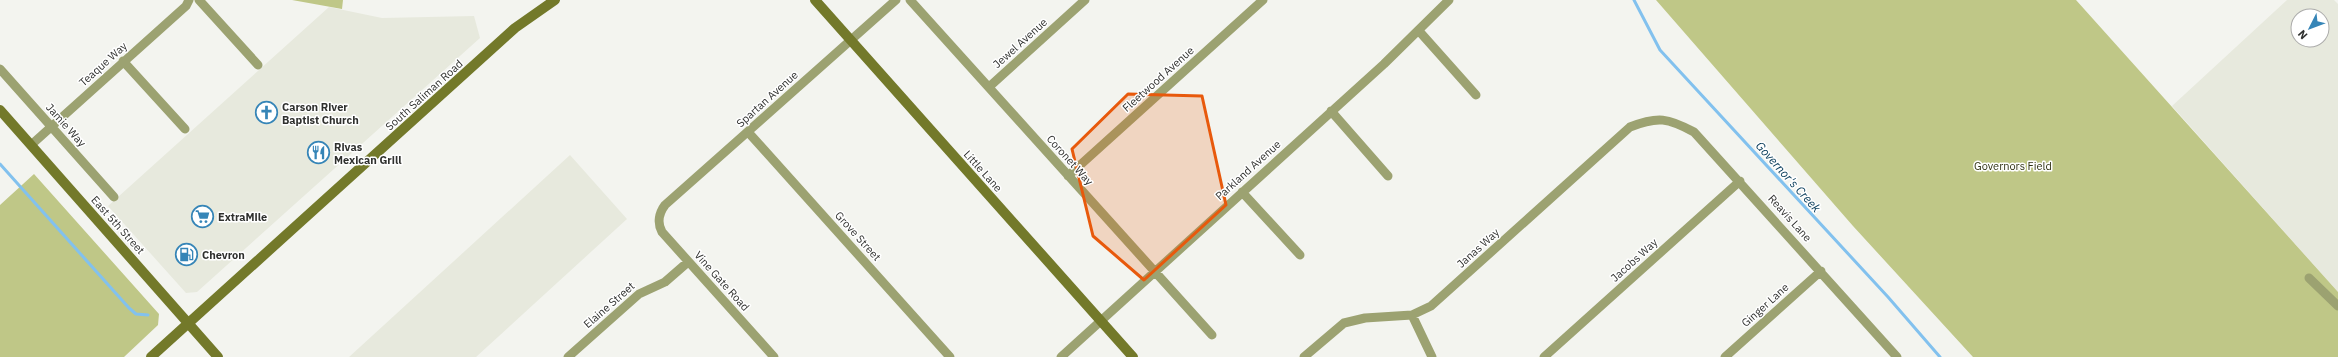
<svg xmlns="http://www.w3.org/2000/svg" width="2338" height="357" font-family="'IBM Plex Sans',sans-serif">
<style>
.built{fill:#e7e9dd;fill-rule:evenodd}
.green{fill:#bfc787}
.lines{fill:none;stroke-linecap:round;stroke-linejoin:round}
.stream{stroke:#82c1ee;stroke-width:3}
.street{stroke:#9ca271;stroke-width:9}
.secondary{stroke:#73792a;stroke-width:10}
.marked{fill:#e8590c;fill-opacity:0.2;stroke:#e8590c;stroke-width:3;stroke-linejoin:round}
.labels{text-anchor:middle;stroke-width:3;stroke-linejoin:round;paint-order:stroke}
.street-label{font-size:11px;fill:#2f302e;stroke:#fff}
.poi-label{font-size:11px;font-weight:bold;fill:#2f302e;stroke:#fff;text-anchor:start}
.park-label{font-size:11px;fill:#2f3214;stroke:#fff}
.water-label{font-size:12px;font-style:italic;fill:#063a58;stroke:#fff}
</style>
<rect width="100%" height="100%" fill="#f3f4ef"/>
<path class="built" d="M 2287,0 L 2334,0 L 2338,4 L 2338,292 L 2172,106 ZM 2298,16 L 2322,16 L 2322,40 L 2298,40 Z
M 329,7 L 382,18 L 474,16 L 480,38 L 197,292 L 186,293 L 108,206 Z
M 570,155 L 627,219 L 476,357 L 349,357 Z"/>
<path class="green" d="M 292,0 L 343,0 L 342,9 Z
M 1656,0 L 2076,0 L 2338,292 L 2338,357 L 1973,357 L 1853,226 Z
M 34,174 L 159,314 L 158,325 L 124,357 L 0,357 L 0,205 Z"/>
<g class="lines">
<path class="stream" d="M 1634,0 L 1660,50 L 1888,297 L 1940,357
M 0,164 L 129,308 L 136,314 L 148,315"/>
<path class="street" d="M 199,0 L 258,65
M 910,0 L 1212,335
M 1419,31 L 1476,95
M 123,61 L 185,129
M 0,69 L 114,197
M 989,87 L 1085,0
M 1331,111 L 1388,176
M 748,132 L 950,357
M 31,145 L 186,6 L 189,0
M 1068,176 L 1263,0
M 1242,192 L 1300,255
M 2309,278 L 2338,306
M 1412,315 L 1432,357
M 568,357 L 639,294 L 665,282 L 688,262
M 774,357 L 662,232 C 657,223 659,213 665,205 L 896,0
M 1061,357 L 1384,64 L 1449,0
M 1304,357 L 1344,323 L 1365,318 L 1412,315 L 1431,306 L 1630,127 C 1658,116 1668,118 1694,132 L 1897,357
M 1544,357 L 1740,181
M 1725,357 L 1821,271"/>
<path class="secondary" d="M 815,0 L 1133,357
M 0,110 L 218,357
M 151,357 L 515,28 L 555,0"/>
</g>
<path class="marked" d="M 1128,94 L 1202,96 L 1226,205 L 1144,280 L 1093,236 L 1072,149 Z"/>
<defs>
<symbol id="church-ring" viewBox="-11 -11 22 22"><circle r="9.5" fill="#fff" stroke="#3685b7" stroke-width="1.5"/><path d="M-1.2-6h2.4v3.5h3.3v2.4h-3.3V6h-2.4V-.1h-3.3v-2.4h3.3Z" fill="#3685b7"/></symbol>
<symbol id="restaurant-ring" viewBox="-11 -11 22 22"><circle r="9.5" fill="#fff" stroke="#3685b7" stroke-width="1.5"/><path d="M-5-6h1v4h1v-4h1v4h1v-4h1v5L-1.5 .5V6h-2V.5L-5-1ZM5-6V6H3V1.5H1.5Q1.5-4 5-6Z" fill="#3685b7"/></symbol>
<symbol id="supermarket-ring" viewBox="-11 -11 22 22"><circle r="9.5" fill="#fff" stroke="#3685b7" stroke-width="1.5"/><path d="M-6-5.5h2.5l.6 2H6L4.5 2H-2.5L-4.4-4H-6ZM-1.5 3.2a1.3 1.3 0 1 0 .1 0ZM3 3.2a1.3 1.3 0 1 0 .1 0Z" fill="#3685b7"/></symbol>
<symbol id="fuel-ring" viewBox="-11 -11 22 22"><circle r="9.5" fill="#fff" stroke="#3685b7" stroke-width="1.5"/><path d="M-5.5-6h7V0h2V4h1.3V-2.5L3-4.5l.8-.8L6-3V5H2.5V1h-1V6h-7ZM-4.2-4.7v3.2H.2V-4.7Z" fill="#3685b7"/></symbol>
</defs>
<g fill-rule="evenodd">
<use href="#church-ring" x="254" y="100" width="25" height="25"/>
<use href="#restaurant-ring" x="306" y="140" width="25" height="25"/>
<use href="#supermarket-ring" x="190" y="204" width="25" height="25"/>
<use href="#fuel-ring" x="174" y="242" width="25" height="25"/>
</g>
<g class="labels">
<g class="street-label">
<text transform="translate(1020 43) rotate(-42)" y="4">Jewel Avenue</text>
<text transform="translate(103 64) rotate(-42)" y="4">Teaque Way</text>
<text transform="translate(1158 79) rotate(-42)" y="4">Fleetwood Avenue</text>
<text transform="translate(424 95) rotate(-42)" y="4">South Saliman Road</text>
<text transform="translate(767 99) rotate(-42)" y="4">Spartan Avenue</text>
<text transform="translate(66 125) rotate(48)" y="4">Jamie Way</text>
<text transform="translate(1070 160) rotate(48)" y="4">Coronet Way</text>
<text transform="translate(1248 170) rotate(-42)" y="4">Parkland Avenue</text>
<text transform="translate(983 171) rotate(48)" y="4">Little Lane</text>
<text transform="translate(1790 218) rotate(48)" y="4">Reavis Lane</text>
<text transform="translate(118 225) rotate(48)" y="4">East 5th Street</text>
<text transform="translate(858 236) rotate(48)" y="4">Grove Street</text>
<text transform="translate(1478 248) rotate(-42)" y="4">Janas Way</text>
<text transform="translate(1634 260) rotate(-42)" y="4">Jacobs Way</text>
<text transform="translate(722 281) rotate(48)" y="4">Vine Gate Road</text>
<text transform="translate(609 305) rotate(-41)" y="4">Elaine Street</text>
<text transform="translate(1765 305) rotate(-42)" y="4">Ginger Lane</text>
</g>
<g class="poi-label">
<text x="282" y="111">Carson River<tspan x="282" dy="13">Baptist Church</tspan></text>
<text x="334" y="151">Rivas<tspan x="334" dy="13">Mexican Grill</tspan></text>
<text x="218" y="221">ExtraMile</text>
<text x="202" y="259">Chevron</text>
</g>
<g class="park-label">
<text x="2013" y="170">Governors Field</text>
</g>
<g class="water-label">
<text transform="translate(1788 177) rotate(48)" y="4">Governor's Creek</text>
</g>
</g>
<g transform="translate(2310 28) rotate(228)"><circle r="19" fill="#ffffff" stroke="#acacab"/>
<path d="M0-3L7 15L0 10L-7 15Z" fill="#3685b7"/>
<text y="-6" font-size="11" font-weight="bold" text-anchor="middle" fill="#2f302e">N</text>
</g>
</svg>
